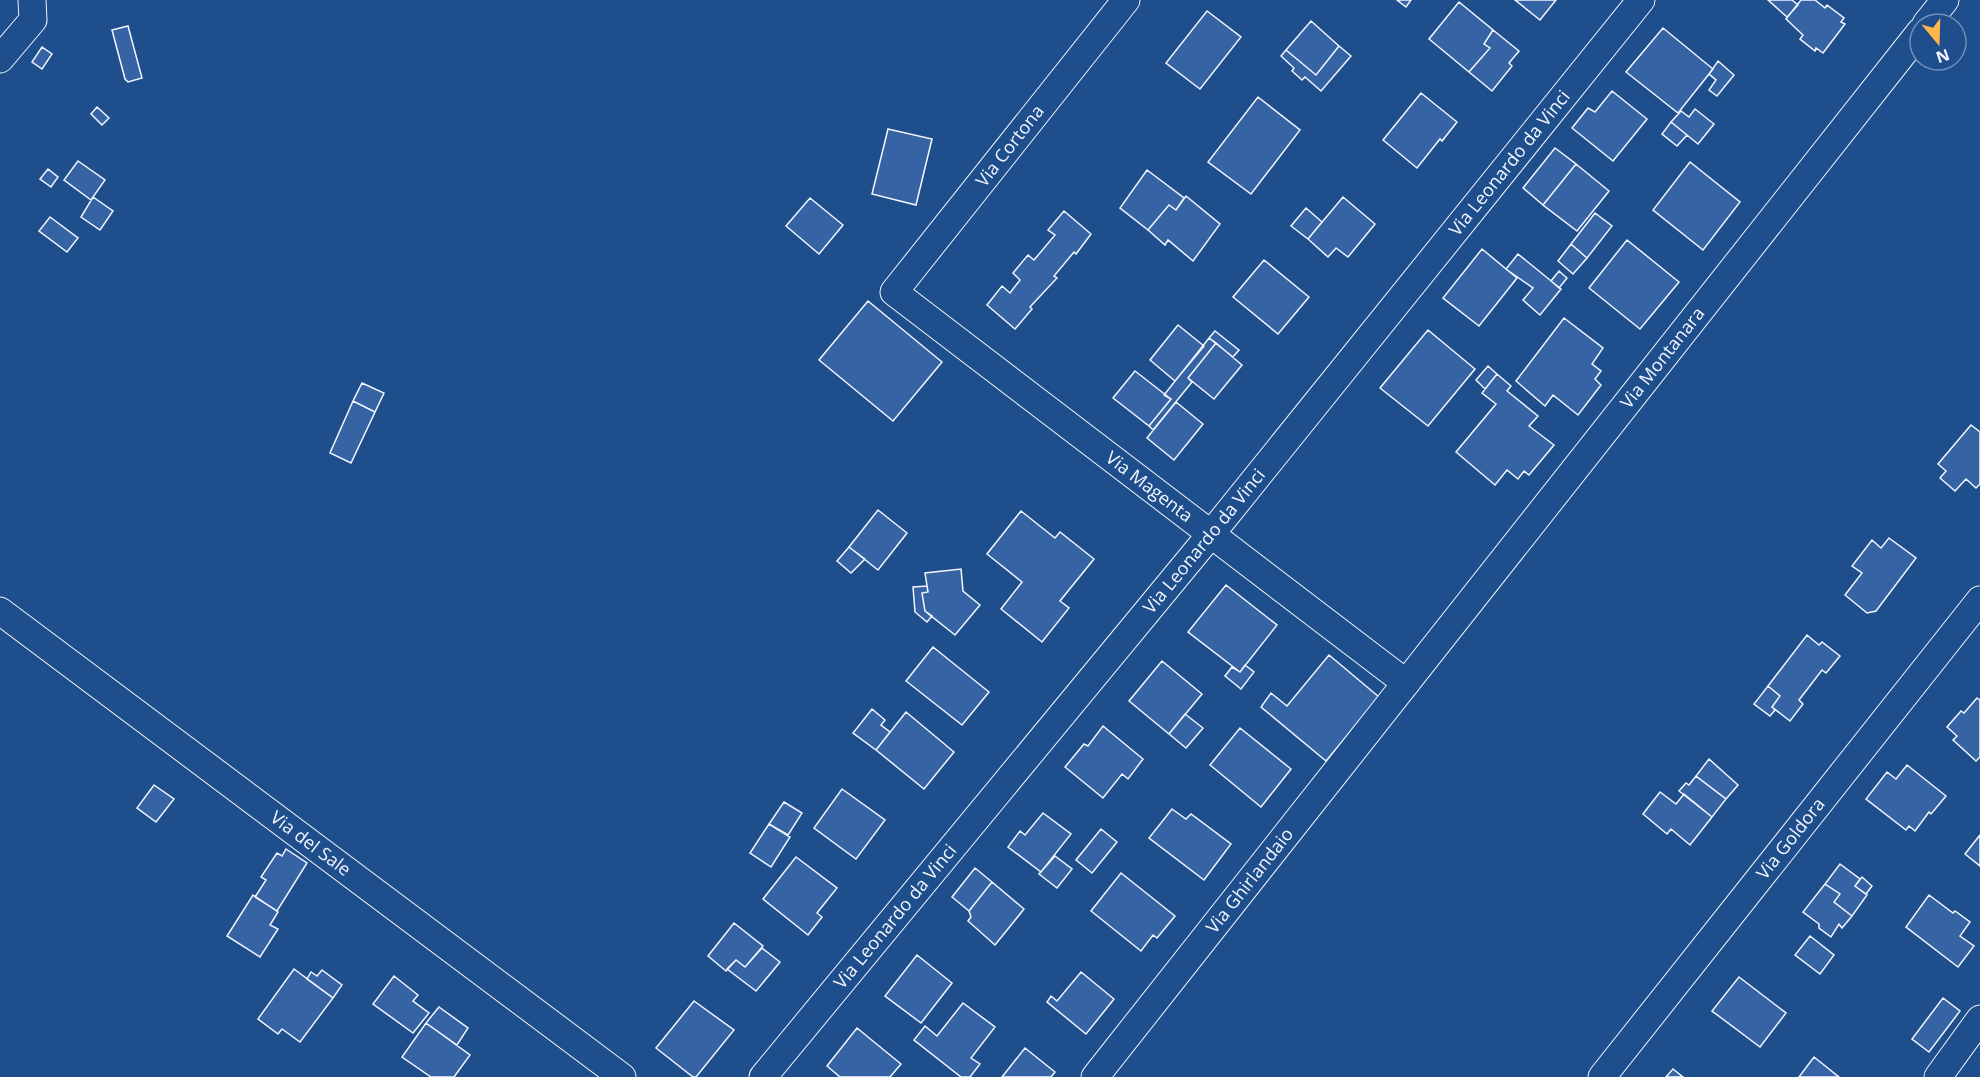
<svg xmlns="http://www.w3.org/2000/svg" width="1980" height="1077" font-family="'Open Sans',sans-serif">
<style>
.building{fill:#3563a3;stroke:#f2f6ff;stroke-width:1.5}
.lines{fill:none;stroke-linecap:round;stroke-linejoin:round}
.minor-casing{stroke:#f2f6ff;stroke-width:29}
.minor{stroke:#1f4e8c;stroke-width:27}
.labels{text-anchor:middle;stroke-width:4.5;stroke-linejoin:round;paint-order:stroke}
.street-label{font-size:18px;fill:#f2f6ff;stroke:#1f4e8c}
</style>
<rect width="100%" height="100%" fill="#1f4e8c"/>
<path class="building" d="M 1397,0 L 1411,0 L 1406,7 Z
M 1515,0 L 1556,0 L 1540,20 Z
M 1768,0 L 1792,0 L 1798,5 L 1787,17 Z
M 1801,0 L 1815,0 L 1825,8 L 1827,5 L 1844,18 L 1841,22 L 1845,24 L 1823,53 L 1816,48 L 1815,51 L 1800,39 L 1803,35 L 1786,19 Z
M 1459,2 L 1493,30 L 1484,44 L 1490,48 L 1469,72 L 1429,39 Z
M 1207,11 L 1241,37 L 1200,89 L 1166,63 Z
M 1311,21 L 1339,46 L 1316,75 L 1286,50 Z
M 128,26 L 142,78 L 128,82 L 125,79 L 112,30 Z
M 1663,28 L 1713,69 L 1678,113 L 1626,72 Z
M 1493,30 L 1519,51 L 1509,63 L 1512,66 L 1492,91 L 1469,72 L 1490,48 L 1484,44 Z
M 1339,46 L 1351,56 L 1321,91 L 1305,77 L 1302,80 L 1292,71 L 1294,68 L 1281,56 L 1286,50 L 1316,75 Z
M 42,47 L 52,54 L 42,69 L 32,62 Z
M 1718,61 L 1734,75 L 1717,96 L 1709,90 L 1716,80 L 1709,74 Z
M 1612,91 L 1647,119 L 1613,161 L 1572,128 L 1588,108 L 1595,112 Z
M 1421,93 L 1457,122 L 1442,141 L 1440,139 L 1417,168 L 1383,140 Z
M 1258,97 L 1300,130 L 1251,194 L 1208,162 Z
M 97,107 L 109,118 L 102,125 L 91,114 Z
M 1695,109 L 1714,124 L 1698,144 L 1671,122 L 1681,111 L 1689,117 Z
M 1671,122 L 1687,135 L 1677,146 L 1662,134 Z
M 888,129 L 932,139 L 916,205 L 872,194 Z
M 1555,148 L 1576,164 L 1543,205 L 1523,188 Z
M 78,161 L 105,180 L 91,200 L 64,180 Z
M 1690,162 L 1740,202 L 1703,250 L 1653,210 Z
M 1576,164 L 1609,191 L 1577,231 L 1543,205 Z
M 48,169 L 58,177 L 51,187 L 40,179 Z
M 1147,170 L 1184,198 L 1176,210 L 1169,205 L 1148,230 L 1120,208 Z
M 1186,196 L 1220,224 L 1193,261 L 1168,240 L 1165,245 L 1148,230 L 1169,205 L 1176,210 Z
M 93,197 L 113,211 L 100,230 L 81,217 Z
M 1343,197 L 1375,224 L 1348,257 L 1336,248 L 1328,257 L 1308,239 Z
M 810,198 L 843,225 L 819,254 L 786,226 Z
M 1306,208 L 1322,222 L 1308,239 L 1291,226 Z
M 1064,211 L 1091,234 L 1076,254 L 1074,252 L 1054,276 L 1057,278 L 1030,307 L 1032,309 L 1015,329 L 987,305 L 1002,286 L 1010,293 L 1020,280 L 1013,273 L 1028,255 L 1034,260 L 1055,235 L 1048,230 Z
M 1595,213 L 1612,226 L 1587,258 L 1571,244 Z
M 50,217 L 78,238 L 67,252 L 39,231 Z
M 1627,240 L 1679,282 L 1640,329 L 1589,288 Z
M 1571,244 L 1587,258 L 1573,274 L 1558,261 Z
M 1482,249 L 1517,278 L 1479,326 L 1443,298 Z
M 1518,254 L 1561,289 L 1540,315 L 1523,300 L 1533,288 L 1506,269 Z
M 1264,260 L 1309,297 L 1278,334 L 1233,297 Z
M 1559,271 L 1567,278 L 1559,288 L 1551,281 Z
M 868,301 L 942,362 L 893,421 L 819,360 Z
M 1564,318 L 1603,348 L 1592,364 L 1601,371 L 1595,379 L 1601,385 L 1578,415 L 1553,395 L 1545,406 L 1516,381 Z
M 1178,325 L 1204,346 L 1175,381 L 1150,360 Z
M 1428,330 L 1475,369 L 1428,426 L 1380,388 Z
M 1215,331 L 1239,350 L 1233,357 L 1209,338 Z
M 1209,338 L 1216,343 L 1188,378 L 1192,382 L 1153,430 L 1149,426 L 1171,399 L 1164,395 Z
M 1216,343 L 1242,365 L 1214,399 L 1188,378 Z
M 1488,366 L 1497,374 L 1485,389 L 1476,380 Z
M 1135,371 L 1171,399 L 1149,426 L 1113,398 Z
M 1497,374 L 1511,386 L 1507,391 L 1538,416 L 1529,426 L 1554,445 L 1529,475 L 1524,471 L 1518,479 L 1507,470 L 1495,485 L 1456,452 L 1496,404 L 1482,393 Z
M 362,383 L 384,393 L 375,412 L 353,401 Z
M 353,401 L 375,412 L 351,463 L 330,453 Z
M 1176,402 L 1203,424 L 1174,460 L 1147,438 Z
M 1971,425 L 1980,432 L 1980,484 L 1976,488 L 1966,479 L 1955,491 L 1940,478 L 1946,471 L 1938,464 Z
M 878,510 L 907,533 L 878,570 L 849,547 Z
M 1021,511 L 1055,538 L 1060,532 L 1094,559 L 1060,601 L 1069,608 L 1042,642 L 1001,609 L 1022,582 L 987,554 Z
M 1889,538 L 1916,558 L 1876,611 L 1867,613 L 1845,595 L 1862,573 L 1852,566 L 1872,540 L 1881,548 Z
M 849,547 L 865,559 L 851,573 L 837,561 Z
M 961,569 L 963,591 L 980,605 L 955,635 L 925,611 L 922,593 L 928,592 L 925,573 Z
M 1226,585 L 1277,625 L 1240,672 L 1188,632 Z
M 927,586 L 928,592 L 922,593 L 925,611 L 932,616 L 927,622 L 915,612 L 913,587 Z
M 1807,635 L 1819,645 L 1822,642 L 1840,656 L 1826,673 L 1822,670 L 1799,700 L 1803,704 L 1790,721 L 1772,707 L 1780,696 L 1768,686 Z
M 933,647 L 989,692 L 962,725 L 906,681 Z
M 1329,655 L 1379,697 L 1326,761 L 1261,707 L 1271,693 L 1287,706 Z
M 1162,661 L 1202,694 L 1169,734 L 1129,701 Z
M 1245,665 L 1254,672 L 1241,689 L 1225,676 L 1232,667 L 1240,672 Z
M 1768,686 L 1780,696 L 1772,707 L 1775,710 L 1770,716 L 1754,704 Z
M 1977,698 L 1980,700 L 1980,757 L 1976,761 L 1953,740 L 1957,736 L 1947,727 L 1961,711 L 1964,713 Z
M 872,709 L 885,720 L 881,725 L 890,732 L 876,750 L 853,733 Z
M 906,712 L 954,752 L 924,789 L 876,750 Z
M 1185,714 L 1203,728 L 1186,748 L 1169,734 Z
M 1103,726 L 1143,759 L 1128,779 L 1122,774 L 1103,798 L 1065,767 L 1084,744 L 1088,746 Z
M 1240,728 L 1291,769 L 1261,807 L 1210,765 Z
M 1709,759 L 1738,785 L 1726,799 L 1696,776 Z
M 1907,765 L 1946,796 L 1931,814 L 1929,812 L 1915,831 L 1909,826 L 1906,830 L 1866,799 L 1887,772 L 1896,779 Z
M 1696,776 L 1726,799 L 1712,817 L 1679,791 L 1686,783 L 1689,785 Z
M 154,785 L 174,799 L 156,822 L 137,808 Z
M 842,789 L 885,820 L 856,859 L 814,828 Z
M 1660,792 L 1676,804 L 1684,794 L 1712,817 L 1690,845 L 1671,829 L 1667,834 L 1643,814 Z
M 784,802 L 802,813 L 788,835 L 769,824 Z
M 1172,809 L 1186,819 L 1191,814 L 1231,844 L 1204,880 L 1149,838 Z
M 1043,813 L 1071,834 L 1041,872 L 1008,847 L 1020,831 L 1025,835 Z
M 769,824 L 790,837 L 771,867 L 750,853 Z
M 1101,829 L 1117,842 L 1092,873 L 1076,860 Z
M 1980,835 L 1980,866 L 1965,854 Z
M 286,849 L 307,863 L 277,911 L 255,897 L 266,880 L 261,877 L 277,853 L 282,856 Z
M 1055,856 L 1072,869 L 1057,888 L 1039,874 Z
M 796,857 L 837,888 L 817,913 L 822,917 L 808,935 L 763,899 Z
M 1840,864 L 1860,879 L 1855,886 L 1867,895 L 1852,916 L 1834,902 L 1840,894 L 1825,884 Z
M 975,868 L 992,882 L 969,911 L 952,897 Z
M 1121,873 L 1175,916 L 1157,938 L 1153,935 L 1141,951 L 1091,911 Z
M 1862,877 L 1872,886 L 1866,894 L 1855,886 Z
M 992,882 L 1024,909 L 995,945 L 968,921 L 971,917 L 969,911 Z
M 1825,884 L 1840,894 L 1834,902 L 1852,916 L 1842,928 L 1839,924 L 1831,937 L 1819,928 L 1819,924 L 1803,912 Z
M 253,895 L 278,912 L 270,925 L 278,929 L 260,957 L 227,936 Z
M 1929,895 L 1953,913 L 1955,911 L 1970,922 L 1960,936 L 1974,946 L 1958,967 L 1906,927 Z
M 734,923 L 763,946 L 745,967 L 736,960 L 726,971 L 708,956 Z
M 1810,936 L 1834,955 L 1820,974 L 1795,955 Z
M 762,948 L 780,962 L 756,991 L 727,969 L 736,960 L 745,967 Z
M 917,955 L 952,983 L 921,1023 L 885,996 Z
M 294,969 L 333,998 L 300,1042 L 282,1029 L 278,1034 L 258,1019 Z
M 322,970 L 342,985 L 333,998 L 307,979 L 311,972 L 317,976 Z
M 1081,972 L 1114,999 L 1086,1034 L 1047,1002 L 1051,996 L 1057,1001 Z
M 394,976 L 418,995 L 413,1001 L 429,1013 L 413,1033 L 373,1004 Z
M 1739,977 L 1786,1013 L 1760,1047 L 1712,1011 Z
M 1943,998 L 1960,1011 L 1929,1052 L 1912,1039 Z
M 694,1001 L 734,1030 L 696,1077 L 693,1077 L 656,1048 Z
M 963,1003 L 995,1027 L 971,1058 L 980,1064 L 970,1077 L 961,1077 L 914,1040 L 925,1026 L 937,1036 Z
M 439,1007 L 468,1028 L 457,1045 L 426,1023 Z
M 426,1023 L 470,1055 L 454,1077 L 431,1077 L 402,1057 Z
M 857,1028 L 901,1064 L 890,1077 L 840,1077 L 827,1066 Z
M 1025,1048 L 1055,1072 L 1051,1077 L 1002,1077 Z
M 1814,1057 L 1839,1077 L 1799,1077 Z
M 1673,1069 L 1683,1077 L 1666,1077 Z"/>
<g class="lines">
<defs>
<g id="minor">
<path id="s1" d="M 1126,0 L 894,292 L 1406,683"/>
<path d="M 1926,24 L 1945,0"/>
<path d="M 0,59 L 33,20 L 32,0"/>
<path id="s2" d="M 0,611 L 622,1077"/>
<path id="s3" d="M 763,1077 L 1211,534 L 1641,0"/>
<path id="s4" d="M 1095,1077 L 1920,32"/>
<path id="s5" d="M 1602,1077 L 1980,600"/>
<path d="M 1938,1077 L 1980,1019"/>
</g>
</defs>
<use href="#minor" class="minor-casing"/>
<use href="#minor" class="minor"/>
</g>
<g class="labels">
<g class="street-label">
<text transform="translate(1010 146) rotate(-52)" y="6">Via Cortona</text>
<text dy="6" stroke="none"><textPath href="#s3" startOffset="1180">Via Leonardo da Vinci</textPath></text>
<text dy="6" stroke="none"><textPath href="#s4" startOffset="916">Via Montanara</textPath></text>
<text dy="6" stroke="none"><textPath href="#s1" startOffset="694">Via Magenta</textPath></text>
<text dy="6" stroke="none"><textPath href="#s3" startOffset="694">Via Leonardo da Vinci</textPath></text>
<text dy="6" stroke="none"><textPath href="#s5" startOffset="304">Via Goldora</textPath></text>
<text dy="6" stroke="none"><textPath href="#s2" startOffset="388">Via del Sale</textPath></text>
<text dy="6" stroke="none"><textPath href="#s4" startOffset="250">Via Ghirlandaio</textPath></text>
<text dy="6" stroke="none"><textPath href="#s3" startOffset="208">Via Leonardo da Vinci</textPath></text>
</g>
</g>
<g transform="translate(1938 42) rotate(161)"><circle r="28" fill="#1f4e8c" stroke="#7391ba" stroke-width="1.5"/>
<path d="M0-4.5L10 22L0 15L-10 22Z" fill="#ffb74d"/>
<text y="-9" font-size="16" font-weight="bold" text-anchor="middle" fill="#f2f6ff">N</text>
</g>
</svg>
